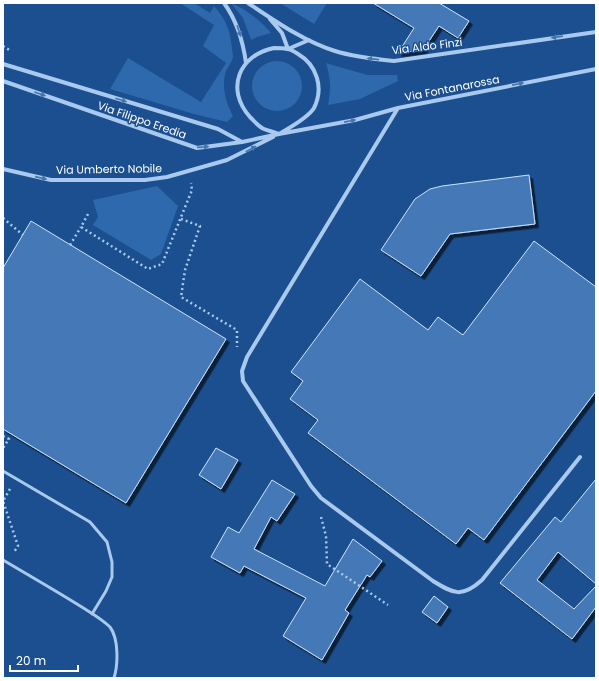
<svg xmlns="http://www.w3.org/2000/svg" width="599" height="681" font-family="Poppins,sans-serif">
<style>
.green{fill:#2e69ad}
.building{fill:#4478b7;stroke:#cfe3fa;filter:url(#shadow)}
.lines{fill:none;stroke-linecap:round;stroke-linejoin:round}
.path{stroke:#a9c9ee;stroke-width:2.5;stroke-dasharray:2 3;stroke-linecap:butt}
.lane{stroke:#a9c9ee;stroke-width:3}
.street{stroke:#a9c9ee;stroke-width:4}
.oneway{fill:#4674ac}
.labels{text-anchor:middle;stroke-width:3;stroke-linejoin:round;paint-order:stroke}
.street-label{font-size:11px;fill:#fff;stroke:#1b4f8f}
</style>
<defs>
<filter id="shadow"><feDropShadow dx="3.5" dy="3.5" stdDeviation="0" flood-color="#0009"/></filter>
</defs>
<rect width="100%" height="100%" fill="#1b4f8f"/>
<path class="green" d="M 180,3 L 194,3 L 210,13 L 214,6 C 226,20 230,29 232,48 C 232,50 233,54 233,57 C 232,62 228,67 226,71 C 221,86 226,103 233,116 L 227,122 L 194,114 L 110,89 L 128,58 L 201,102 L 226,63 L 203,46 L 214,25 Z
M 231,3 C 246,9 261,21 271,33 L 257,37 L 251,40 L 243,18 Z
M 280,3 L 327,3 L 314,24 Z
M252 86a25 25 0 1 1 50 0a25 25 0 1 1-50 0Z
M 326,63 L 367,75 L 397,75 L 398,81 L 360,99 L 328,105 C 331,87 331,81 326,63 Z
M 157,186 L 178,206 L 161,254 L 151,260 L 93,225 L 98,217 L 93,200 Z"/>
<path class="building" d="M 373,3 L 439,3 L 469,21 L 458,38 L 439,26 L 423,50 L 398,53 L 414,28 Z
M 529,175 L 535,224 L 450,234 L 421,276 L 381,250 L 415,199 L 430,189 L 442,186 Z
M 31,221 L 226,339 L 126,503 L 3,429 L 3,268 Z
M 534,241 L 596,287 L 596,391 L 484,540 L 468,528 L 456,544 L 308,433 L 318,420 L 290,399 L 303,381 L 291,372 L 360,279 L 428,330 L 438,317 L 463,335 Z
M 216,448 L 238,460 L 221,489 L 199,475 Z
M 596,479 L 596,584 L 558,552 L 537,580 L 574,609 L 596,586 L 596,607 L 572,639 L 500,583 L 555,517 L 561,522 Z
M 272,480 L 295,494 L 277,521 L 271,517 L 254,549 L 325,586 L 353,539 L 382,561 L 370,577 L 367,575 L 345,610 L 349,613 L 322,660 L 283,636 L 306,598 L 244,566 L 240,573 L 211,557 L 228,527 L 239,533 Z
M 434,596 L 448,607 L 437,623 L 422,612 Z"/>
<g class="lines">
<path class="path" d="M 3,46 L 11,51
M 88,214 L 81,227 L 148,269 L 162,264 L 192,190 L 191,183
M 3,218 L 23,235
M 181,219 L 200,226 L 185,270 L 181,297 L 237,330 L 237,347
M 70,245 L 81,227
M 3,436 L 9,439 L 3,448
M 10,489 L 3,501 L 18,546 L 14,552
M 321,517 L 326,536 L 327,564 L 388,605"/>
<path class="lane" d="M 3,471 L 90,522 L 107,542 L 112,562 L 112,577 L 106,591 L 92,614
M 3,560 C 30,576 58,592 85,609 C 93,614 103,620 110,627 C 119,639 118,665 114,678"/>
<path class="street" d="M 224,3 C 237,21 243,41 246,63
M 248,3 C 275,21 305,42 335,51 C 354,57 374,59 394,61 L 596,32
M 270,19 L 282,33 L 288,49 L 309,40
M 274,48 C 279,48 283,48 287,49 C 291,49 295,52 298,54 C 317,65 324,88 314,108 C 308,118 289,128 279,134 C 274,132 269,131 264,129 C 259,127 254,121 250,117 C 225,89 239,55 274,48 Z
M 3,64 L 218,129 L 242,142
M 3,81 L 197,148 L 242,142 L 279,134 L 355,120 L 398,108 L 596,69
M 398,108 L 247,357 L 242,371 L 243,381 L 311,486 L 321,498 L 433,581 C 454,594 462,598 482,580 L 580,457
M 3,169 L 51,180 L 145,180 L 167,177 L 227,160 L 273,137"/>
</g>
<defs><path id="oneway-solid" d="M-6-.8H1V-3.2L6.5 0L1 3.2V.8H-6Z"/></defs>
<g class="oneway">
<use href="#oneway-solid" transform="translate(239 31) rotate(71)"/>
<use href="#oneway-solid" transform="translate(557 37) rotate(172)"/>
<use href="#oneway-solid" transform="translate(373 59) rotate(-174)"/>
<use href="#oneway-solid" transform="translate(518 84) rotate(-11)"/>
<use href="#oneway-solid" transform="translate(40 94) rotate(19)"/>
<use href="#oneway-solid" transform="translate(121 100) rotate(17)"/>
<use href="#oneway-solid" transform="translate(350 121) rotate(-11)"/>
<use href="#oneway-solid" transform="translate(203 147) rotate(-4)"/>
<use href="#oneway-solid" transform="translate(251 149) rotate(-28)"/>
<use href="#oneway-solid" transform="translate(41 178) rotate(13)"/>
</g>
<g class="labels">
<g class="street-label">
<text transform="translate(427 46) rotate(-7)" y="4">Via Aldo Finzi</text>
<text transform="translate(452 88) rotate(-11)" y="4">Via Fontanarossa</text>
<text transform="translate(142 120) rotate(19)" y="4">Via Filippo Eredia</text>
<text transform="translate(109 169) rotate(-1)" y="4">Via Umberto Nobile</text>
</g>
</g>
<rect width="599" height="681" fill="none" stroke="#ffffff" stroke-width="8"/>
<path d="M10 665v6h68v-6" fill="none" stroke="#ffffff" stroke-width="2"/>
<text x="16" y="665" font-size="12" fill="#ffffff" stroke="#1b4f8f" stroke-width="3" paint-order="stroke">20 m</text>
</svg>
